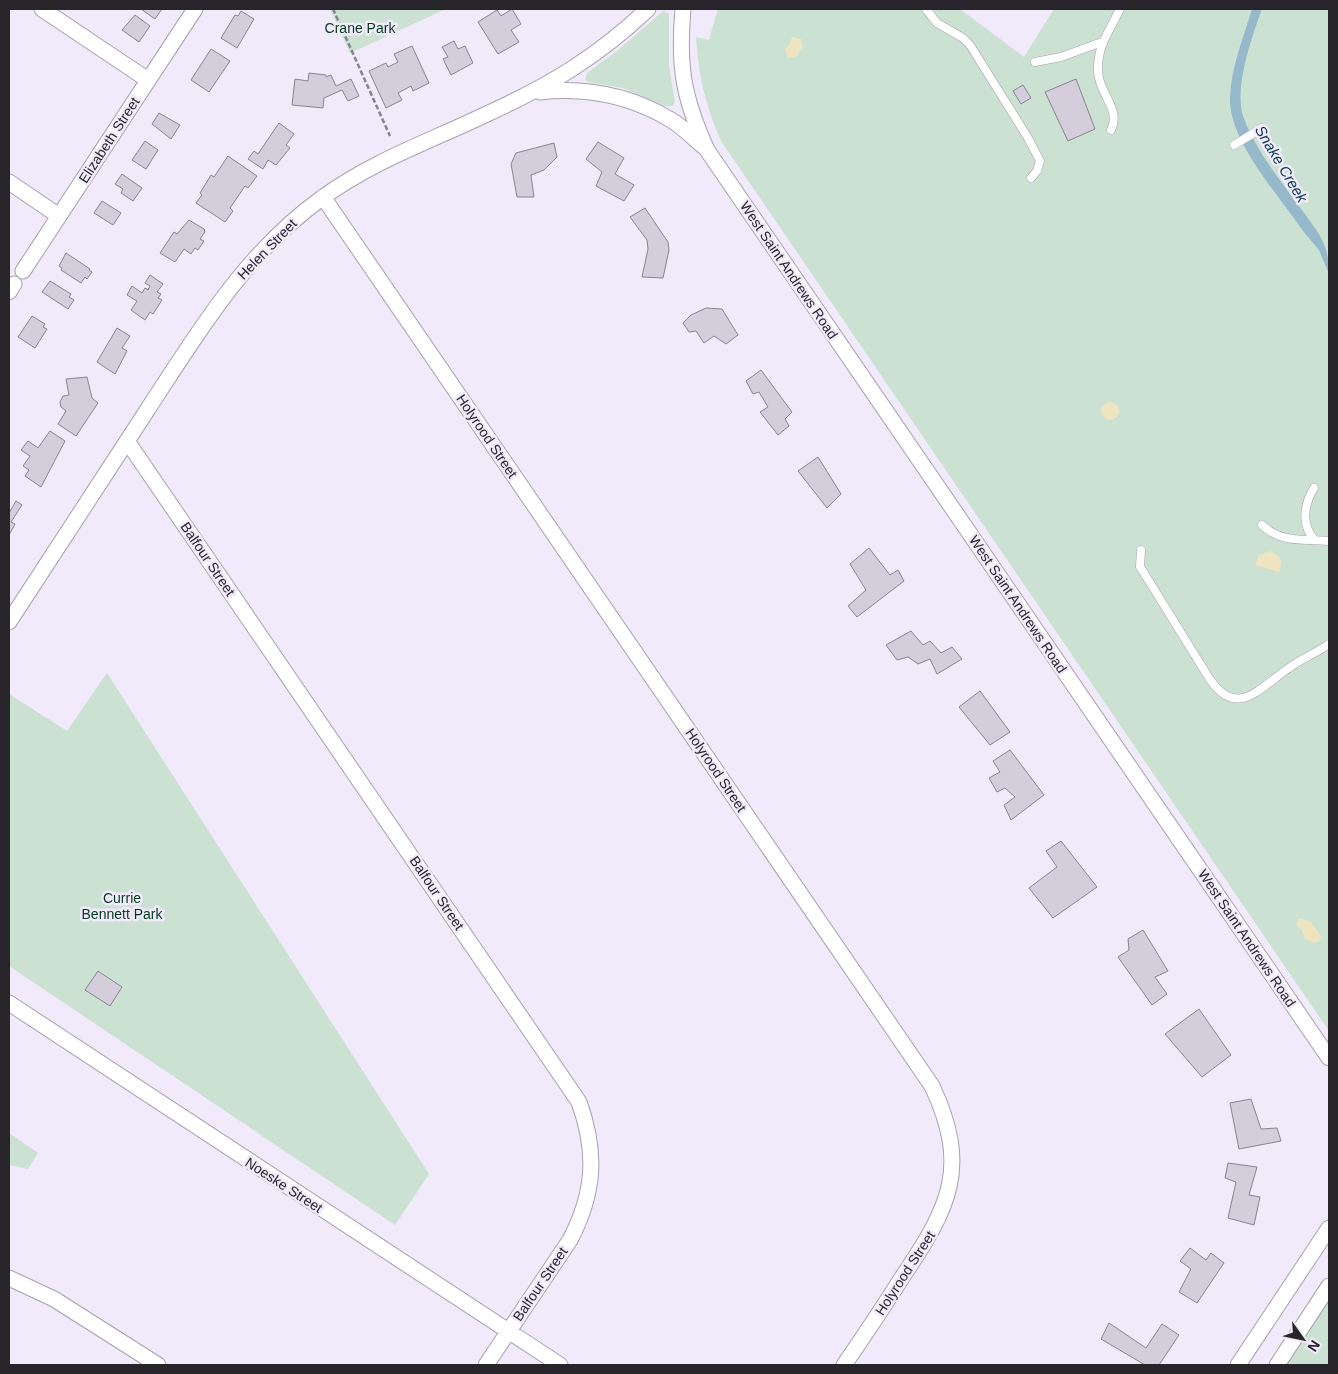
<svg xmlns="http://www.w3.org/2000/svg" width="1338" height="1374" font-family="Helvetica,sans-serif">
<style>
.green{fill:#cbe1d1}
.sand{fill:#eee4bf}
.water{fill:#95b8ca}
.building{fill:#d4cddc;stroke:#8a8391}
.lines{fill:none;stroke-linecap:round;stroke-linejoin:round}
.lane-casing{stroke:#a7a0ae;stroke-width:9}
.street-casing{stroke:#a7a0ae;stroke-width:17}
.path{stroke:#87838d;stroke-width:2.5;stroke-dasharray:5 2.5;stroke-linecap:butt}
.lane{stroke:#fff;stroke-width:8}
.street{stroke:#fff;stroke-width:15}
.labels{text-anchor:middle;stroke-width:5;stroke-linejoin:round;paint-order:stroke}
.park-label{font-size:14px;fill:#033a1c;stroke:#f1eafa}
.street-label{font-size:14px;fill:#27252a;stroke:#f1eafa}
.water-label{font-size:15px;font-style:italic;fill:#07384c;stroke:#f1eafa}
</style>
<rect width="100%" height="100%" fill="#f1eafa"/>
<path class="green" d="M 330,9 L 446,9 L 350,53 Z
M 718,9 L 960,9 L 1024,57 L 1054,9 L 1329,9 L 1329,1031 L 721,141 C 705,103 699,78 696,37 L 709,40 Z
M 663,11 L 669,14 L 669,67 L 675,102 L 673,106 L 665,106 L 623,88 L 588,82 L 585,79 L 588,72 L 617,51 Z
M 107,673 L 429,1174 L 395,1225 L 9,966 L 9,694 L 67,731 Z
M 9,1133 L 38,1153 L 28,1169 L 9,1165 Z
M 1329,1294 L 1329,1365 L 1283,1365 Z"/>
<path class="sand" d="M 792,37 L 801,39 L 803,46 L 797,56 L 788,58 L 785,50 L 790,43 Z
M1101 411a9 9 0 1 1 18 0a9 9 0 1 1-18 0Z
M 1271,551 L 1279,557 L 1282,562 L 1279,572 L 1255,565 L 1259,555 Z
M 1299,918 L 1311,922 L 1321,936 L 1320,941 L 1314,943 L 1305,939 L 1302,930 L 1296,925 Z"/>
<path class="water" d="M 1252,9 L 1262,9 C 1252,36 1234,88 1243,116 C 1254,148 1282,183 1302,210 C 1319,234 1329,243 1329,274 L 1319,250 L 1303,231 C 1279,195 1229,142 1230,98 C 1231,67 1243,39 1252,9 Z"/>
<path class="building" d="M 141,9 L 162,9 L 155,19 Z
M 512,9 L 521,24 L 511,30 L 519,42 L 498,54 L 478,22 L 497,10 L 501,16 Z
M 241,11 L 254,19 L 237,48 L 221,38 L 235,15 L 238,16 Z
M 135,15 L 150,26 L 139,42 L 122,30 Z
M 454,41 L 458,49 L 465,46 L 473,63 L 451,75 L 443,59 L 448,57 L 442,47 Z
M 412,46 L 429,83 L 413,91 L 411,86 L 398,93 L 402,100 L 386,108 L 369,71 L 386,63 L 388,67 L 398,62 L 394,54 Z
M 211,49 L 230,61 L 209,92 L 191,80 Z
M 309,73 L 326,75 L 326,77 L 331,75 L 336,86 L 351,79 L 359,96 L 348,101 L 342,90 L 324,98 L 323,108 L 292,105 L 295,79 L 308,81 Z
M 1076,79 L 1095,129 L 1068,141 L 1045,92 Z
M 1023,85 L 1031,98 L 1021,104 L 1013,91 Z
M 159,113 L 180,125 L 171,139 L 152,124 Z
M 279,123 L 294,134 L 286,145 L 290,148 L 276,165 L 268,160 L 263,169 L 248,159 L 254,151 L 258,154 Z
M 145,141 L 158,150 L 146,169 L 132,160 Z
M 598,142 L 624,158 L 615,174 L 634,185 L 624,201 L 596,186 L 602,172 L 586,159 Z
M 554,143 L 557,157 L 544,170 L 531,175 L 534,197 L 517,197 L 511,164 L 516,153 Z
M 228,156 L 257,176 L 248,188 L 245,186 L 230,208 L 233,211 L 225,222 L 196,203 L 202,195 L 200,193 L 211,175 L 214,177 Z
M 122,174 L 142,188 L 133,201 L 121,193 L 123,189 L 115,184 Z
M 102,201 L 121,213 L 113,225 L 94,213 Z
M 645,208 L 668,242 L 669,250 L 663,278 L 642,277 L 648,249 L 647,240 L 630,217 Z
M 189,220 L 204,229 L 205,232 L 200,239 L 204,241 L 198,250 L 195,248 L 191,254 L 184,249 L 175,262 L 160,253 L 174,232 L 177,234 Z
M 66,253 L 90,269 L 89,270 L 92,272 L 87,279 L 85,277 L 81,283 L 61,270 L 62,268 L 59,266 Z
M 150,275 L 163,284 L 157,292 L 161,294 L 158,298 L 162,300 L 153,314 L 150,312 L 145,320 L 131,310 L 137,301 L 127,295 L 132,286 L 142,293 L 145,288 L 148,290 L 150,286 L 145,283 Z
M 50,281 L 71,294 L 69,297 L 74,300 L 68,309 L 42,292 Z
M 706,308 L 722,309 L 738,335 L 726,344 L 714,336 L 704,343 L 696,331 L 689,332 L 683,323 L 691,315 Z
M 32,316 L 45,324 L 43,327 L 47,329 L 35,348 L 18,337 Z
M 117,328 L 130,336 L 122,348 L 127,351 L 115,374 L 97,362 Z
M 761,370 L 792,412 L 785,419 L 789,426 L 778,435 L 760,412 L 768,407 L 759,392 L 753,394 L 746,381 Z
M 87,377 L 92,398 L 98,403 L 76,436 L 58,424 L 66,411 L 61,407 L 60,402 L 63,396 L 69,395 L 66,379 Z
M 50,431 L 65,441 L 41,487 L 25,476 L 29,470 L 23,466 L 30,456 L 21,450 L 28,441 L 38,448 Z
M 818,457 L 841,494 L 827,508 L 798,471 Z
M 16,501 L 22,505 L 11,522 L 15,524 L 9,535 L 9,513 Z
M 869,548 L 890,575 L 898,570 L 904,581 L 857,617 L 848,606 L 866,590 L 850,564 Z
M 911,631 L 923,645 L 930,641 L 941,653 L 952,647 L 962,659 L 937,674 L 930,659 L 918,664 L 908,657 L 897,660 L 886,645 Z
M 980,691 L 1010,732 L 990,745 L 959,707 Z
M 1010,750 L 1044,795 L 1011,820 L 1004,805 L 1015,797 L 1005,788 L 997,792 L 989,778 L 1000,772 L 993,761 Z
M 1061,841 L 1097,887 L 1053,918 L 1029,888 L 1057,867 L 1046,851 Z
M 1143,930 L 1168,971 L 1155,977 L 1167,994 L 1152,1005 L 1118,957 L 1129,950 L 1128,939 Z
M 98,971 L 122,987 L 110,1006 L 85,990 Z
M 1199,1009 L 1231,1055 L 1202,1077 L 1165,1034 Z
M 1251,1099 L 1261,1129 L 1277,1128 L 1281,1141 L 1239,1149 L 1230,1103 Z
M 1228,1163 L 1257,1167 L 1249,1195 L 1260,1197 L 1254,1225 L 1228,1218 L 1236,1182 L 1225,1178 Z
M 1190,1248 L 1206,1260 L 1211,1253 L 1224,1263 L 1197,1303 L 1179,1292 L 1191,1269 L 1180,1261 Z
M 1109,1323 L 1146,1348 L 1162,1324 L 1179,1335 L 1159,1365 L 1145,1365 L 1101,1339 Z"/>
<g class="lines">
<defs>
<path id="lane" d="M 926,9 L 937,23 L 963,38 L 970,45 L 1028,138 L 1040,161 L 1037,171 L 1031,178
M 1035,62 L 1061,57 L 1102,42
M 1111,130 C 1122,108 1096,92 1098,66 C 1099,43 1111,28 1120,9
M 1234,145 L 1262,128
M 1314,488 C 1304,504 1301,525 1314,539
M 1262,525 C 1282,544 1304,538 1329,541
M 1141,550 L 1140,567 L 1144,573 L 1209,678 C 1237,720 1259,688 1289,668 C 1301,659 1316,653 1329,644"/>
<path id="street" d="M 42,9 L 148,80
M 683,9 C 678,66 683,97 707,150 L 1329,1058
M 540,92 C 586,87 631,96 671,120 C 683,127 693,138 704,147
M 9,182 L 59,216
M 323,197 L 932,1086 C 970,1167 950,1206 903,1276 C 884,1306 864,1336 844,1365
M 23,271 L 195,9
M 9,292 L 14,284
M 127,441 L 579,1102 C 597,1152 595,1192 570,1240 L 486,1365
M 9,622 C 55,552 101,482 146,412 C 197,334 245,253 322,198 C 372,161 433,140 489,113 C 552,84 597,57 648,9
M 9,1003 L 560,1365
M 9,1278 L 54,1299 L 158,1365
M 1238,1365 L 1329,1228
M 1277,1365 L 1329,1286"/>
</defs>
<use href="#lane" class="lane-casing"/>
<use href="#street" class="street-casing"/>
<path class="path" d="M 333,9 L 390,136"/>
<use href="#lane" class="lane"/>
<use href="#street" class="street"/>
</g>
<g class="labels">
<g class="park-label">
<text x="360" y="33">Crane Park</text>
<text x="122" y="903">Currie<tspan x="122" dy="16">Bennett Park</tspan></text>
</g>
<g class="street-label">
<text transform="translate(109 140) rotate(-57)" y="5">Elizabeth Street</text>
<text transform="translate(267 249) rotate(-46)" y="5">Helen Street</text>
<text transform="translate(789 270) rotate(56)" y="5">West Saint Andrews Road</text>
<text transform="translate(487 436) rotate(56)" y="5">Holyrood Street</text>
<text transform="translate(208 559) rotate(56)" y="5">Balfour Street</text>
<text transform="translate(1018 604) rotate(56)" y="5">West Saint Andrews Road</text>
<text transform="translate(716 770) rotate(56)" y="5">Holyrood Street</text>
<text transform="translate(437 893) rotate(56)" y="5">Balfour Street</text>
<text transform="translate(1247 938) rotate(56)" y="5">West Saint Andrews Road</text>
<text transform="translate(284 1185) rotate(33)" y="5">Noeske Street</text>
<text transform="translate(905 1273) rotate(-57)" y="5">Holyrood Street</text>
<text transform="translate(540 1284) rotate(-56)" y="5">Balfour Street</text>
</g>
<g class="water-label">
<text transform="translate(1281 164) rotate(59)" y="5">Snake Creek</text>
</g>
</g>
<rect width="1338" height="1374" fill="none" stroke="#27252a" stroke-width="20"/>
<g transform="translate(1303 1339) rotate(123)" stroke="#f1eafa" stroke-width="4" paint-order="stroke">
<path d="M0-4L9 19L0 12L-9 19Z" fill="#27252a"/>
<text y="-8" font-size="14" font-weight="bold" text-anchor="middle" fill="#27252a">N</text>
</g>
</svg>
